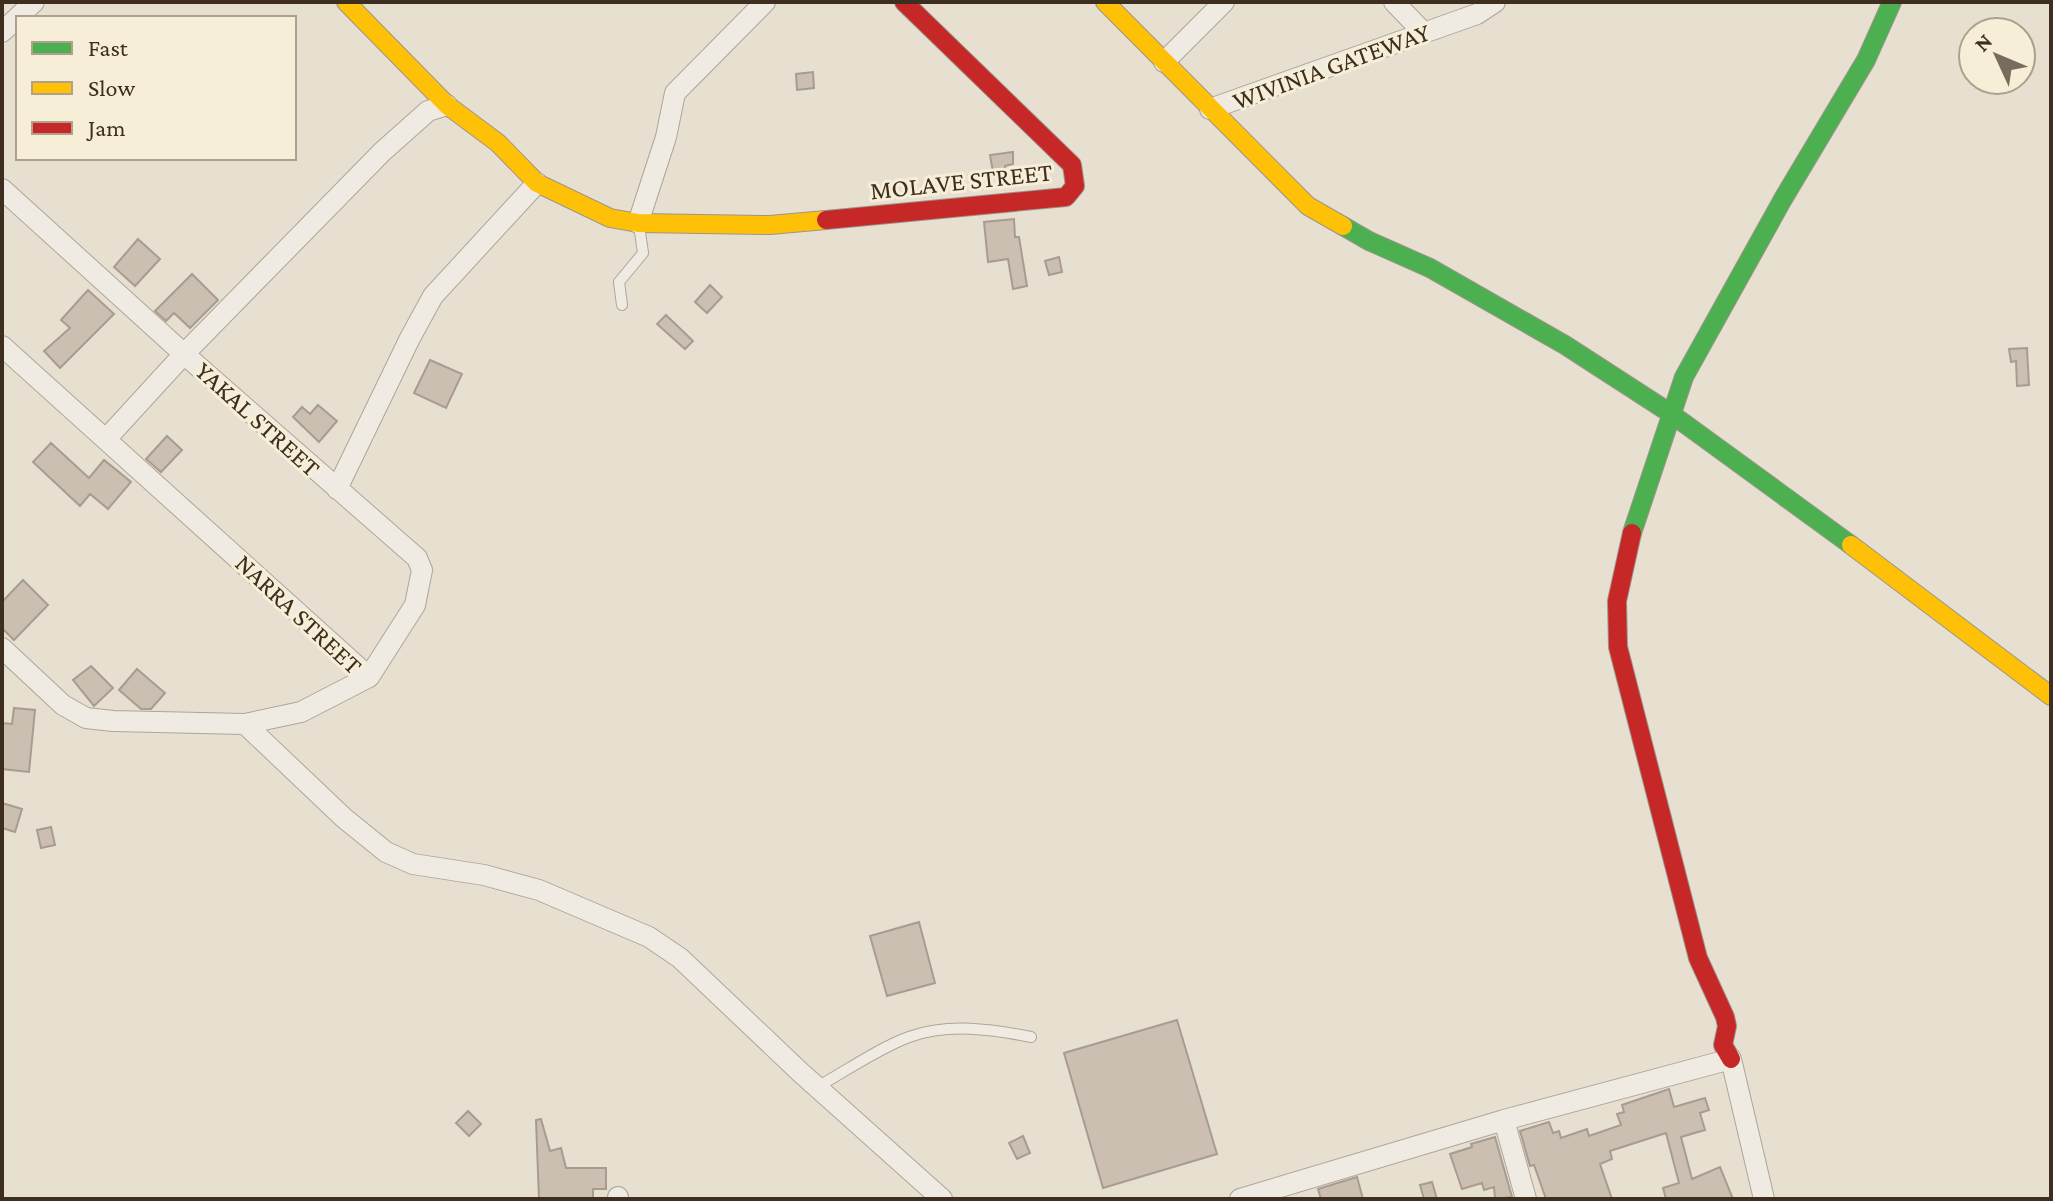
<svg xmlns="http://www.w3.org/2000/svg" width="2053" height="1201" font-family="'Crimson Pro',serif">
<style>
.building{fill:#cbbfb2;stroke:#a89c90;stroke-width:2}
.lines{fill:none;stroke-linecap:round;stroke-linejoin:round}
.lane-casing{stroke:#ada599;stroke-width:12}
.street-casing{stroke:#ada599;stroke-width:22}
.fast-casing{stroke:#9c958a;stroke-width:20}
.slow-casing{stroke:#9c958a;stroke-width:20}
.jam-casing{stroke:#9c958a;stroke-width:20}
.lane{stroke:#efebe3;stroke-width:10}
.street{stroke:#efebe3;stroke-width:20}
.fast{stroke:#4caf50;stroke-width:18}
.slow{stroke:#ffc107;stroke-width:18}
.jam{stroke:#c62828;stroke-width:18}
.labels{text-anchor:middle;stroke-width:6;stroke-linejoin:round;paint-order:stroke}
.street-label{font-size:26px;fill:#3d2e20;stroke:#f7eed8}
</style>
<rect width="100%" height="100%" fill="#e7e0d1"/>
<path class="building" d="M 813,72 L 814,88 L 797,90 L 796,74 Z
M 1013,152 L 1013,164 L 1005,166 L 1005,171 L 993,172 L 990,155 Z
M 1014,219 L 1015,237 L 1019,237 L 1027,286 L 1013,289 L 1008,259 L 988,262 L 984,222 Z
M 138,239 L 160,259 L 135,286 L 114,267 Z
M 1059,257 L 1062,272 L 1049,275 L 1045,261 Z
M 192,274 L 218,300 L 190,328 L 174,313 L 166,321 L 155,311 Z
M 710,285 L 722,297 L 707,313 L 695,302 Z
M 88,290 L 114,314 L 60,368 L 44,351 L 70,328 L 61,320 Z
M 666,315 L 693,341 L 685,349 L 657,324 Z
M 2027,348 L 2029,385 L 2017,386 L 2016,361 L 2011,362 L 2009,349 Z
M 430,360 L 462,374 L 446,408 L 414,393 Z
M 318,405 L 337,421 L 319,442 L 293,417 L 302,407 L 310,414 Z
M 167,436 L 182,450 L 161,472 L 146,459 Z
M 51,443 L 89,478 L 104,460 L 131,482 L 108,509 L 90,494 L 80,506 L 33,462 Z
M 23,580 L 48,605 L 14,640 L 2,628 L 2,602 Z
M 91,666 L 113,688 L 94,706 L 73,680 Z
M 137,669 L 165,693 L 151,709 L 141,709 L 119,690 Z
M 14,708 L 35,710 L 29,772 L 2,769 L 2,723 L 12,724 Z
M 2,803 L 22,809 L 15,832 L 2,828 Z
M 51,827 L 55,845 L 41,848 L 37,830 Z
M 919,922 L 935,983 L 887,996 L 870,936 Z
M 1177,1020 L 1217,1154 L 1103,1188 L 1064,1053 Z
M 1669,1089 L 1674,1107 L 1705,1098 L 1709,1110 L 1700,1113 L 1705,1130 L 1681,1137 L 1692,1179 L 1720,1167 L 1733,1199 L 1666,1199 L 1663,1188 L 1679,1183 L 1666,1133 L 1610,1151 L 1612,1159 L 1600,1164 L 1612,1199 L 1546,1199 L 1534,1165 L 1530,1166 L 1520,1131 L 1549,1122 L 1553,1133 L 1559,1131 L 1561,1138 L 1587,1129 L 1589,1136 L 1621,1125 L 1617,1114 L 1624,1112 L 1622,1105 Z
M 468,1111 L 481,1124 L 469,1136 L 456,1123 Z
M 541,1119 L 550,1151 L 561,1148 L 566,1168 L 606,1168 L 606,1189 L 593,1189 L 593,1199 L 539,1199 L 536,1120 Z
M 1023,1136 L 1030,1153 L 1017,1159 L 1009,1143 Z
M 1495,1137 L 1512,1197 L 1495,1199 L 1494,1187 L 1484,1190 L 1482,1183 L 1462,1189 L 1450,1154 L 1472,1147 L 1471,1144 Z
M 1357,1177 L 1363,1199 L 1321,1199 L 1318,1189 Z
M 1432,1182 L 1437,1199 L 1424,1199 L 1420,1185 Z"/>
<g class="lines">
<defs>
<path id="lane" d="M 622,305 L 619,282 L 643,253 L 639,225
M 817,1087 C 846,1071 879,1048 909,1037 C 948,1023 991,1029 1031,1037"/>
<path id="street" d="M 1394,2 L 1424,33
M 2,32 L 34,2
M 1164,62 L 1224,2
M 1210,109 L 1477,14 L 1495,2
M 2,189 L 184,354 L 417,558 L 422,570 L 415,605 L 369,677
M 638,223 L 666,137 L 675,93 L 765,2
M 2,346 L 369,677
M 107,438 L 184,354 L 382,152 L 428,111 L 447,105
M 337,489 L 410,338 L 433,296 L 537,183
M 2,648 L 63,705 L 86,718 L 113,721 L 245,724 L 301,712 L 369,677
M 245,724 L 344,818 L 386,852 L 413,864 L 484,875 L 539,890 L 649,937 L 680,958 L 800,1072 L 942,1199
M 1504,1120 L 1526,1199
M 618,1199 L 618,1197
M 1240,1199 L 1504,1120 L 1731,1059 L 1764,1199"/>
<path id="fast" d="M 1343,226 L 1369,241 L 1430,268 L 1565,345 L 1670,413 L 1851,545
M 1632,533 L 1684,377 L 1783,199 L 1866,60 L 1892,2"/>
<path id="slow" d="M 346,2 L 447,105 L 498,143 L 537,183 L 610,218 L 638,223 L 770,225 L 826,220
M 1105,2 L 1308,206 L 1343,226
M 1851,545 L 2051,696"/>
<path id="jam" d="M 826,220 L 1066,197 L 1075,186 L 1072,165 L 904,2
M 1632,533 L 1617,601 L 1618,647 L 1698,958 L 1725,1017 L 1727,1026 L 1723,1045 L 1731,1059"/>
</defs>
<use href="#lane" class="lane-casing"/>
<use href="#street" class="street-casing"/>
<use href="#fast" class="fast-casing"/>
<use href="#slow" class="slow-casing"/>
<use href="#jam" class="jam-casing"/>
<use href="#lane" class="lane"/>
<use href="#street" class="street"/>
<use href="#fast" class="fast"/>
<use href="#slow" class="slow"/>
<use href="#jam" class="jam"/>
</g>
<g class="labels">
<g class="street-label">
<text transform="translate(1331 66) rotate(-20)" y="9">WIVINIA GATEWAY</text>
<text transform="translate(961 181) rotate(-6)" y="9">MOLAVE STREET</text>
<text transform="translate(258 419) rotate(42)" y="9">YAKAL STREET</text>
<text transform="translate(299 614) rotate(43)" y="9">NARRA STREET</text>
</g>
</g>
<rect width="2053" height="1201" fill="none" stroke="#3d2e20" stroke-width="8"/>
<rect x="16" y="16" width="280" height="144" fill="#f7eed8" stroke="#ada18e" stroke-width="2"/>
<rect x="32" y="42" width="40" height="12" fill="#4caf50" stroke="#ada18e" stroke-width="2"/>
<text x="88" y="56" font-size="24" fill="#3d2e20">Fast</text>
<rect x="32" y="82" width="40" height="12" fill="#ffc107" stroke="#ada18e" stroke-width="2"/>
<text x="88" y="96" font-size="24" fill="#3d2e20">Slow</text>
<rect x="32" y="122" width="40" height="12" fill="#c62828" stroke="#ada18e" stroke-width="2"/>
<text x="88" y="136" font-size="24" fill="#3d2e20">Jam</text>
<g transform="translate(1997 56) rotate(314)"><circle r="38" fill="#f7eed8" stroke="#ada18e" stroke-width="2"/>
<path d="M0-6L14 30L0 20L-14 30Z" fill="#786c5e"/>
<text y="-12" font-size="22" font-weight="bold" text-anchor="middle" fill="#3d2e20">N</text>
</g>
</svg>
